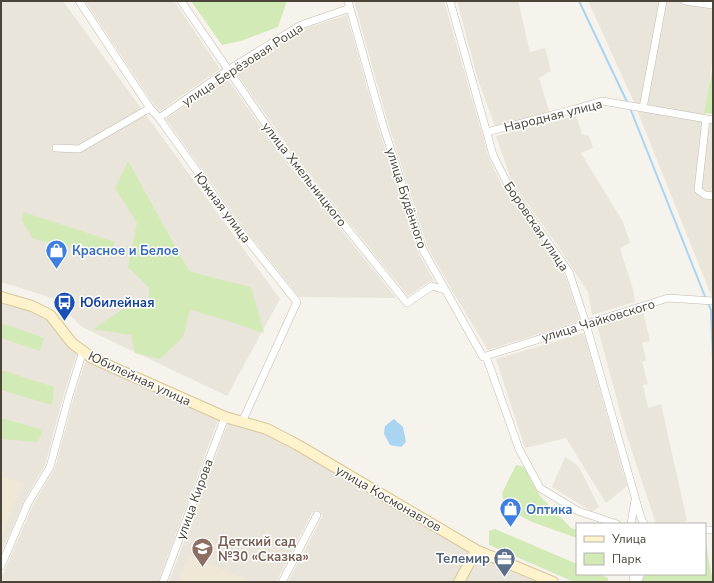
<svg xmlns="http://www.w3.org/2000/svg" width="714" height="583" font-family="'Nunito Sans',sans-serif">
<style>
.residential{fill:#eae5da}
.education{fill:#efe8d6}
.green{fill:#d2eab5}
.water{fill:#a9d4f2}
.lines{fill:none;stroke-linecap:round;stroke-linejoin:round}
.stream{stroke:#a9d4f2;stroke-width:2}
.street-casing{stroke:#c2bbae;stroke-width:8}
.secondary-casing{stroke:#d6c79b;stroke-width:12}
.street{stroke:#fff;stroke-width:7}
.secondary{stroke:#fff3cd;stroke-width:10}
.labels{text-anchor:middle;stroke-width:3;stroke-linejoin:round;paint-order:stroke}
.street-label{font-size:13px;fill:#4b4439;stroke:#fff}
.shop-label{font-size:13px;font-weight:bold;fill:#366cbe;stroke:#fff;text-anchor:start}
.transit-label{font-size:13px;font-weight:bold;fill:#164399;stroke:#fff;text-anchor:start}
.education-label{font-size:13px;font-weight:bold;fill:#785e54;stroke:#fff;text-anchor:start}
.service-label{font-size:13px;font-weight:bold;fill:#4e5e75;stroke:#fff;text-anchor:end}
</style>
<rect width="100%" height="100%" fill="#f6f3ec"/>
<path class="residential" d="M 1,1 L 63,1 L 280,299 L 227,396 L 82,327 L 52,298 L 1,282 Z
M 85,1 L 174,1 L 220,69 L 160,111 L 154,105 Z
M 354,1 L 444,1 L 489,158 L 503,188 L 565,275 L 580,321 L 488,350 L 450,287 L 428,248 L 387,120 Z
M 457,1 L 518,1 L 530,52 L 545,48 L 551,71 L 539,78 L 550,114 L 495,126 L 478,80 Z
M 588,1 L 713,1 L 713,54 L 705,116 L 713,118 L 713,300 L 633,100 Z
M 347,15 L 377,123 L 418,252 L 434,281 L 430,281 L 408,296 L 305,168 L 296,158 L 235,71 L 303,29 Z
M 226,77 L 287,164 L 297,175 L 396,298 L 299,297 L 238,220 L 166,119 Z
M 576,116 L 582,134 L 589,136 L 593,148 L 581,153 L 623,222 L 630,242 L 620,249 L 633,289 L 635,302 L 592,315 L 588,292 L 558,246 L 512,182 L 496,136 Z
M 1,302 L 30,311 L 47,320 L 68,346 L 77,353 L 64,394 L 45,465 L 24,501 L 1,553 Z
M 643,312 L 650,341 L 642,343 L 646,360 L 642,362 L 648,384 L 643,385 L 648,408 L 661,404 L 687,521 L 672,524 L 656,524 L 625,430 L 597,325 Z
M 584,333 L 627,486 L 606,503 L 566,438 L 525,448 L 496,359 Z
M 86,359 L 90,363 L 218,420 L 158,582 L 14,582 L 1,579 L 33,505 L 55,468 L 74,397 Z
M 228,423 L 265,434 L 294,448 L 469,552 L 453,582 L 288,582 L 322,517 L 321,512 L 316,510 L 312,513 L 276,582 L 169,582 Z
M 565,457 L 576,464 L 580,469 L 599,507 L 592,512 L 552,487 Z
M 478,556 L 539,582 L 465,582 Z"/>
<path class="education" d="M 1,477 L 23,482 L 1,539 Z
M 189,555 L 252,582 L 178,582 Z"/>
<path class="green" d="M 191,1 L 287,1 L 278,27 L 241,41 L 222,45 Z
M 713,65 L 713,114 L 704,113 Z
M 128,161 L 189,271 L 221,280 L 251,287 L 264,333 L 219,318 L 190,310 L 183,337 L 160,359 L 135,353 L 131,335 L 93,329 L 123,309 L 149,304 L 149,288 L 128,267 L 137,223 L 115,188 Z
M 23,212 L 115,242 L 109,255 L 102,255 L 33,239 L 22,221 Z
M 1,323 L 44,338 L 40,351 L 1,338 Z
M 1,370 L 54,387 L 52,405 L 1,390 Z
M 1,418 L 43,430 L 38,442 L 1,439 Z
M 516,465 L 524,467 L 540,496 L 571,528 L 577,530 L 577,538 L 532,522 L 505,508 L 502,493 Z
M 495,529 L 577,564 L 577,574 L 599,574 L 608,578 L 608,582 L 574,582 L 489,545 L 489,531 Z
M 705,540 L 713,582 L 641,582 L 645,574 L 705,574 Z"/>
<path class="water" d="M 394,419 L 403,427 L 406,442 L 401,447 L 390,445 L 384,434 L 385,426 Z"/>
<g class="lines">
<path class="stream" d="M 579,1 L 628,104
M 630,108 L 706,299
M 708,303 L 711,310 L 713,361"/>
<defs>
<path id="street" d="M 79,1 L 150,108 L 159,118 L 234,223 L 297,302 L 242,422
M 181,1 L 291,161 L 301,171 L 407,303 L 432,286 L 445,290
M 348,1 L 382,122 L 423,250 L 483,357 L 486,356 L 519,449 L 540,488 L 578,511 L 617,524
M 450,1 L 493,155 L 508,185 L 569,272 L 586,324 L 641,518 L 644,524
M 685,1 L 713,5
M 643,108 L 663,1
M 159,118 L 228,70 L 301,25 L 350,8
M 706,119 L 698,190 L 705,195 L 713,196
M 487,132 L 575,109 L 602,101 L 713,120
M 56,148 L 79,149 L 150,108
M 486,356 L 668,298 L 713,301
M 631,524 L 635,500
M 705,530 L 713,530
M 1,566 L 28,503 L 50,467 L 69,396 L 83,351
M 633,574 L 634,582
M 163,582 L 225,417
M 282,582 L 317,515
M 637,582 L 641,574"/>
<path id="secondary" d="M 1,297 L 32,306 L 50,315 L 72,343 L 92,358 L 225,417 L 267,429 L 296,444 L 476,550 L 553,582
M 459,582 L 476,550"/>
</defs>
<use href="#street" class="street-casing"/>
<use href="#secondary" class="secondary-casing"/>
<use href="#street" class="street"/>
<use href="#secondary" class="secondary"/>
</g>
<defs>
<symbol id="shop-pin" viewBox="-11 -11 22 30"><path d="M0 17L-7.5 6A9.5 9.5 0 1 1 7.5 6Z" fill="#3f7fe0" stroke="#fff"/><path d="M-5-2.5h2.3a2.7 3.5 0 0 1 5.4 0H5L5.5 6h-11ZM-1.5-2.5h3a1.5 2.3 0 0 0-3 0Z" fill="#fff"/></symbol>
<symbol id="bus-pin" viewBox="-11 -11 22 30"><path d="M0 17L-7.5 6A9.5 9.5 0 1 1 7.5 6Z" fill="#1a4fb4" stroke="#fff"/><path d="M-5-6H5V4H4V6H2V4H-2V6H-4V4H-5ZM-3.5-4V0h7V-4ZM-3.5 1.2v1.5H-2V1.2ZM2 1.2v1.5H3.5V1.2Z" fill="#fff"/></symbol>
<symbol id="school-pin" viewBox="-11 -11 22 30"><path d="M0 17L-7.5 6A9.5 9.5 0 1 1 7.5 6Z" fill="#8d6e63" stroke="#fff"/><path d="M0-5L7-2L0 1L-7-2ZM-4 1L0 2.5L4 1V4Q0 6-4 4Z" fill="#fff"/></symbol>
<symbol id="office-pin" viewBox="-11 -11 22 30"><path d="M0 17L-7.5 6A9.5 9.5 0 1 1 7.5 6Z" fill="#5c6f8a" stroke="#fff"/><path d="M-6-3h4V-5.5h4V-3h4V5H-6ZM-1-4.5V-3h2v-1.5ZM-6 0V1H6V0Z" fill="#fff"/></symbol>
</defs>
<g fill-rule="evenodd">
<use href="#shop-pin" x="44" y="238" width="25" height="34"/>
<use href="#bus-pin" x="52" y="290" width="25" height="34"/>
<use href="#shop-pin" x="498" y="496" width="25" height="34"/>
<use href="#school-pin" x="190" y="536" width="25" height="34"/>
<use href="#office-pin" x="492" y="546" width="25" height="34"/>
</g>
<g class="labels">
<g class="street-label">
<text transform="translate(242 64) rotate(-33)" y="5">улица Берёзовая Роща</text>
<text transform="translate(553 115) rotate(-14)" y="5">Народная улица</text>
<text transform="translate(305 174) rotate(52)" y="5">улица Хмельницкого</text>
<text transform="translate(407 198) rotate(72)" y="5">улица Будённого</text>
<text transform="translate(223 207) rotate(53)" y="5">Южная улица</text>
<text transform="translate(537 226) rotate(56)" y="5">Боровская улица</text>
<text transform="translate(598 320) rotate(-17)" y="5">улица Чайковского</text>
<text transform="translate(140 378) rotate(25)" y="5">Юбилейная улица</text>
<text transform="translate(389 498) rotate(30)" y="5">улица Космонавтов</text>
<text transform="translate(194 499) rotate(-70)" y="5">улица Кирова</text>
</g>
<g class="shop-label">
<text x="72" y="255">Красное и Белое</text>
<text x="526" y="514">Оптика</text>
</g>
<g class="transit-label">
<text x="80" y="307">Юбилейная</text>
</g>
<g class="education-label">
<text x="218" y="546">Детский сад<tspan x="218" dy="15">№30 «Сказка»</tspan></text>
</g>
<g class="service-label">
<text x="490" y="563">Телемир</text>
</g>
</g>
<rect width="714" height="583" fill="none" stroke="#4b4439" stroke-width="4"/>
<rect x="576" y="523" width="130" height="52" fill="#ffffff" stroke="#b7b4b0"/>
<rect x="584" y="536" width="20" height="6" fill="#fff3cd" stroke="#b7b4b0"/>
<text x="612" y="543" font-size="12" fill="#4b4439">Улица</text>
<rect x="584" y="553" width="20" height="12" fill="#d2eab5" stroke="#b7b4b0"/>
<text x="612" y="563" font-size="12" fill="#4b4439">Парк</text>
</svg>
